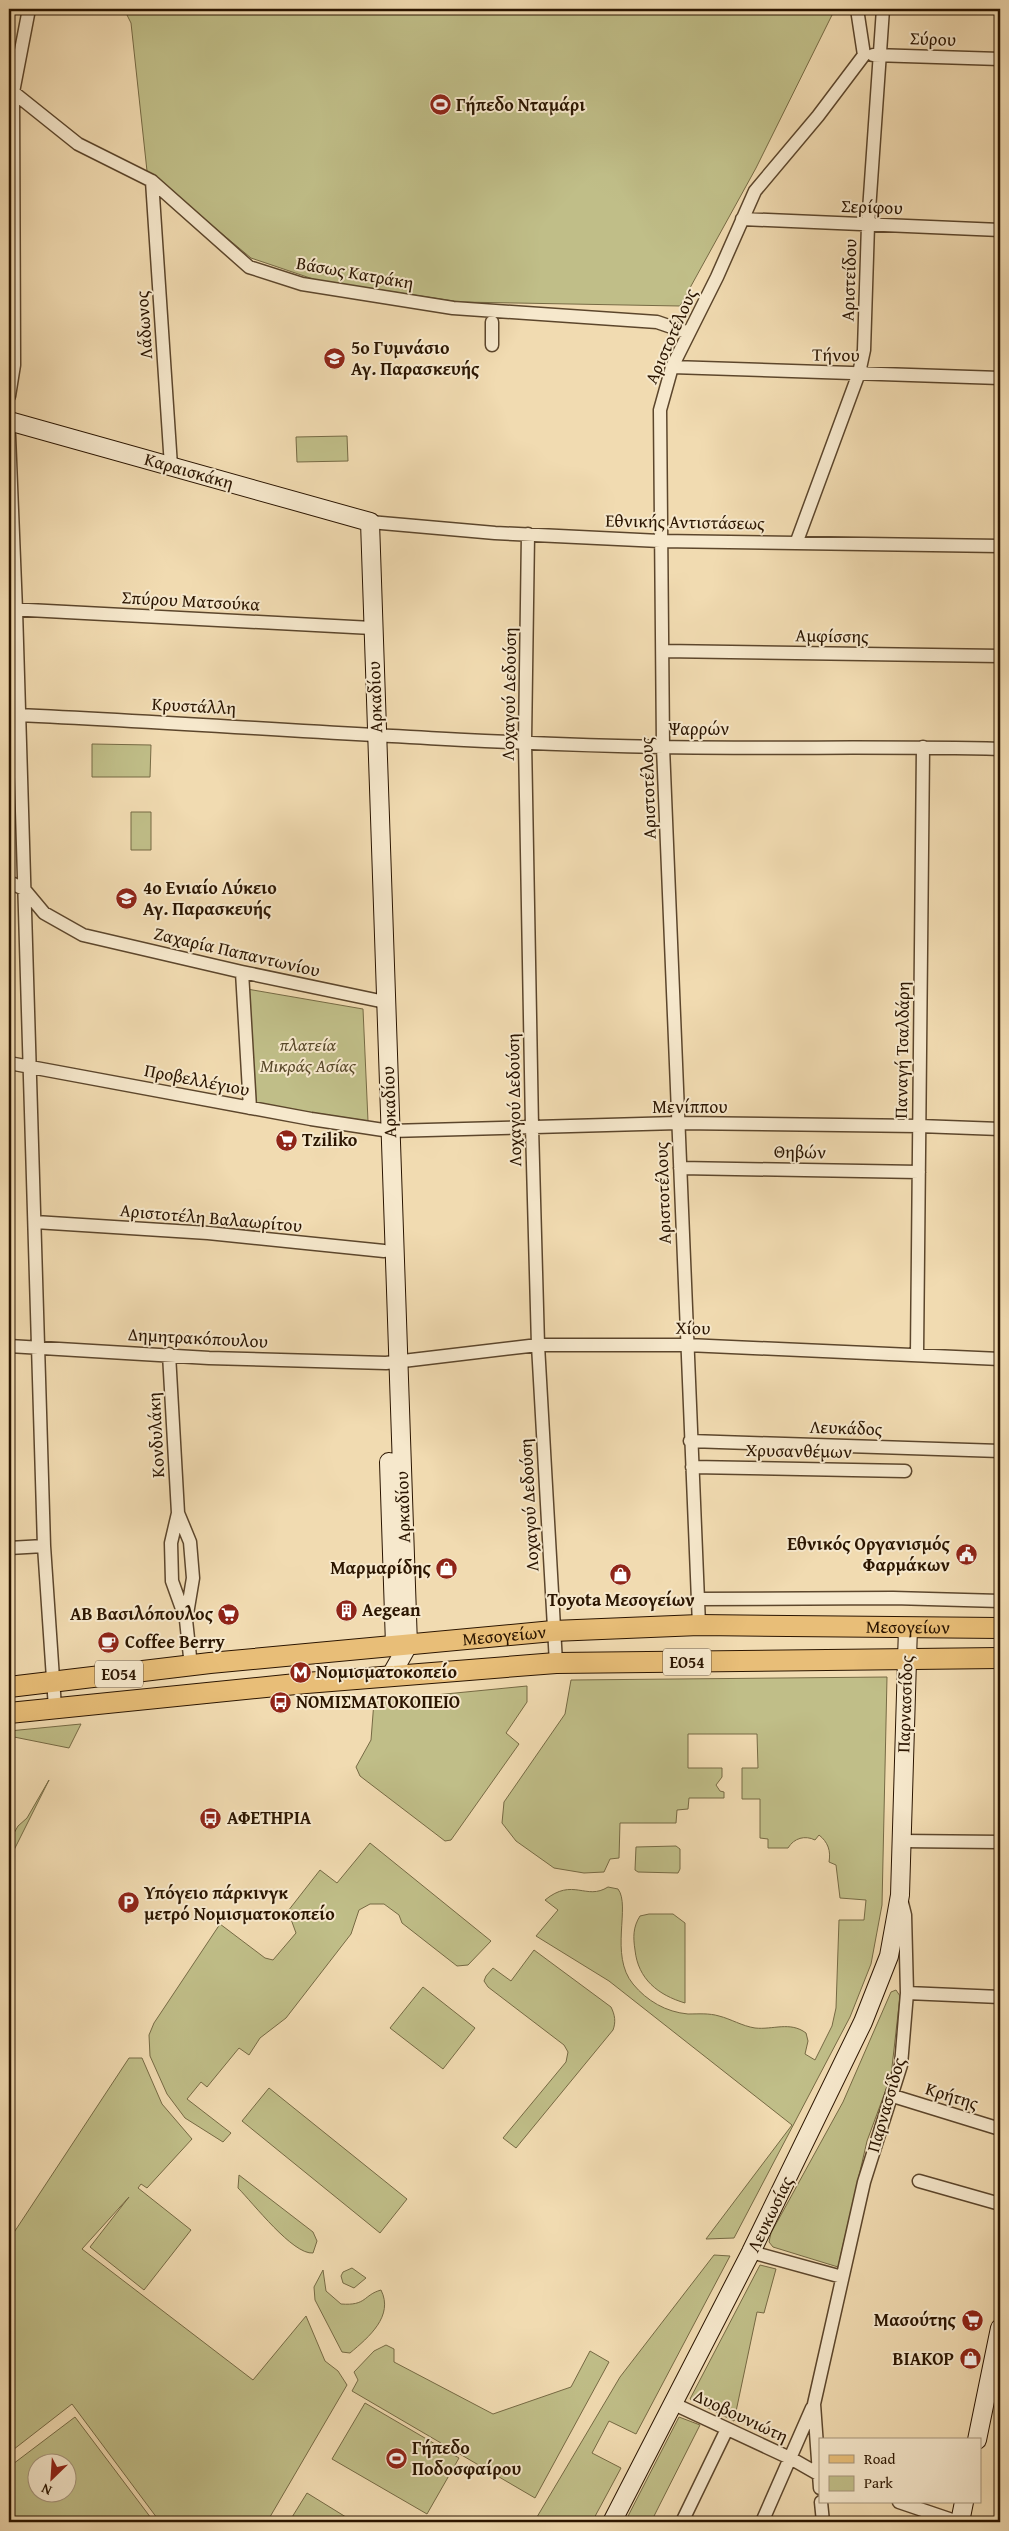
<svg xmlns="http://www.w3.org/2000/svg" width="1009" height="2531" font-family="'Gentium Book Plus',serif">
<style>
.green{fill:#c0be88;stroke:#766a44;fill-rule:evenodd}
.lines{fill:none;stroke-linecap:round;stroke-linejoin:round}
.street-casing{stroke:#5c462c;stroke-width:15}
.secondary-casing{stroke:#2b1500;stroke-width:20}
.primary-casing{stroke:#2b1500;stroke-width:22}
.street{stroke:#f6e8cc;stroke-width:12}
.secondary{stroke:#f6e8cc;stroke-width:18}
.primary{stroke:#e8be78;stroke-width:20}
.labels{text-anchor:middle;stroke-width:4;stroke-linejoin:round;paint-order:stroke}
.shield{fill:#f6e8cc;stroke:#68543d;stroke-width:1}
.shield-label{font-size:16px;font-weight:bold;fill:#2b1500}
.street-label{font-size:18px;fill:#2b1500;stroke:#f6e8cc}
.poi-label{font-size:18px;font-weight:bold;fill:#2b1500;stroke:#f6e8cc;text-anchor:start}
.park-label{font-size:18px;font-style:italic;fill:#584829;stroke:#f6e8cc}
</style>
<rect width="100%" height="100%" fill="#f1dbb1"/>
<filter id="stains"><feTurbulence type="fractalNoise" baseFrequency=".004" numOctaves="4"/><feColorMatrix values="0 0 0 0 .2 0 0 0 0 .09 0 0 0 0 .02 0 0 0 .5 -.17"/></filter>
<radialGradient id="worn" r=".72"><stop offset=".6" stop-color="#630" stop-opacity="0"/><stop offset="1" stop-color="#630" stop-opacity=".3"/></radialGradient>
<path class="green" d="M 124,9 L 835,9 L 756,168 L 680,306 L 460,302 L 316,280 L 251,258 L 147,171 L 131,23 Z
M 347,436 L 348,461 L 297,462 L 296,437 Z
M 92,744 L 151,745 L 150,777 L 92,777 Z
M 131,812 L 151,812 L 151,850 L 131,850 Z
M 247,989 L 363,1009 L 368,1121 L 255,1104 Z
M 887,1677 L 882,1905 L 871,1964 L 850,2017 L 734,2238 L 706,2239 L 792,2125 L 609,1981 L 536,1936 L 558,1910 L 545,1900 C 573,1877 586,1901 608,1887 L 618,1889 C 631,1906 609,1955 633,1984 C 647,2001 666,2012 688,2014 C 699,2014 709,2013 719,2016 C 731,2019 742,2026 755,2028 C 773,2030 790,2021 806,2033 L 808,2041 L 805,2054 L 815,2060 L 832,2026 L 836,2008 L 839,1920 L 864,1920 L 866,1900 L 840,1898 L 836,1865 L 829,1862 C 831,1851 828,1842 819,1835 L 815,1840 C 805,1835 794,1838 788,1848 L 768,1848 L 768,1839 L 760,1838 L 760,1799 L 742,1799 L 742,1768 L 758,1768 L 757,1734 L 688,1734 L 688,1768 L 722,1768 L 722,1777 L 716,1785 L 720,1791 L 724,1792 L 724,1798 L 689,1798 L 688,1809 L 677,1810 L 676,1823 L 620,1823 L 619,1858 L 610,1859 L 604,1872 L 584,1873 L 554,1868 L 516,1841 L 502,1823 L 504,1802 L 565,1714 L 571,1680 Z
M 527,1686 L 527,1702 L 506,1733 L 519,1744 L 451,1840 L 445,1841 L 360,1776 L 356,1767 L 371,1740 L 374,1701 Z
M 81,1724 L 69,1748 L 9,1736 L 9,1731 Z
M 49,1780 L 11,1856 L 9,1855 L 9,1842 L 18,1826 L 27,1818 Z
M 370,1843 L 491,1941 L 468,1965 L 457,1966 L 402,1923 L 399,1915 L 384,1904 L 370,1904 L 359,1910 L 351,1934 L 286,2018 L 260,2038 L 249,2055 L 239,2048 L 207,2087 L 201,2082 L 187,2099 L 231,2133 L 223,2142 L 185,2118 L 167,2094 L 150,2056 L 149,2035 L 154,2023 L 220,1924 L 265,1958 L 273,1960 L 296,1933 L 288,1911 L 320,1870 L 337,1883 Z
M 676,1846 L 680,1849 L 680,1869 L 678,1873 L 638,1872 L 635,1870 L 636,1847 Z
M 649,1914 L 673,1914 L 685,1923 L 685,2003 C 658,1995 638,1979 635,1950 C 633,1937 633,1927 640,1916 Z
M 534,1950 L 611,2007 C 615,2015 616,2022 613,2030 L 516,2148 L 503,2138 L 566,2062 L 568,2052 L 564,2045 L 488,1987 L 484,1981 L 486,1976 L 493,1968 L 511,1981 Z
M 423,1987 L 475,2028 L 443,2069 L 390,2028 Z
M 896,1990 L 900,1996 L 891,2076 L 867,2141 L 838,2267 L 773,2247 L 769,2242 L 771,2233 L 843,2102 L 891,1992 Z
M 129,2058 L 142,2058 L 162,2104 L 192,2139 L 147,2188 L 141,2184 L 138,2188 L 191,2230 L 144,2290 L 90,2247 L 129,2197 L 82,2249 L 253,2380 L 306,2316 L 325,2361 L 338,2371 L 347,2385 L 267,2522 L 160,2522 L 72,2404 L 9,2453 L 9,2240 Z
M 269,2088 L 407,2199 L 380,2233 L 242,2121 Z
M 239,2175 L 313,2232 L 317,2241 L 313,2253 C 293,2255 253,2203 238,2188 Z
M 714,2255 L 730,2256 L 636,2434 L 609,2421 L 592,2453 L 621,2468 L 592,2522 L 534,2522 L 620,2377 Z
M 760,2265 L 776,2269 L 764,2313 L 757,2312 L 734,2421 L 690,2399 Z
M 352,2268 L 366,2278 L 354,2288 L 343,2283 L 341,2276 L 343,2272 Z
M 323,2270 L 326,2291 L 341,2304 C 367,2306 363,2295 381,2290 C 394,2316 369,2337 350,2353 L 342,2352 L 315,2300 L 314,2287 Z
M 386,2345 L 394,2349 L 394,2362 L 493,2414 L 571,2387 L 590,2351 L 609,2362 L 535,2498 L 352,2391 L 358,2380 L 354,2372 L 374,2351 Z
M 365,2403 L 459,2458 L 427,2514 L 332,2459 Z
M 75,2417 L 154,2522 L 9,2522 L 9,2467 ZM 38,2464 L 68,2464 L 68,2494 L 38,2494 Z
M 679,2417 L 700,2425 L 651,2522 L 625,2522 Z
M 307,2493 L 354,2522 L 289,2522 Z"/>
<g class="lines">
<defs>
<path id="street" d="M 873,55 L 1000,59
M 13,92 L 78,144 L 152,181 L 249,267 L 302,284 L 453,308 L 657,322 L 689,333
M 152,181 L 171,466
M 742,219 L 1000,230
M 492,345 L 492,322
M 672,367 L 1000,378
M 9,396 L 14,365 L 13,92 L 29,9
M 9,435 L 16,610 L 44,1546 L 55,1708
M 370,522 L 495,533 L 660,541 L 1000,546
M 528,534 L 525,741 L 532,1127 L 538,1345 L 556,1663
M 797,541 L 859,373 L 864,350 L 868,225 L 883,9
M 9,609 L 372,628
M 663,651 L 1000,656
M 18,715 C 234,725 449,743 664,747 C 776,749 888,746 1000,749
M 9,882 L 24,889 L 44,913 L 83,935 L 242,972 L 385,1002
M 242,972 L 250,1108
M 9,1063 L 311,1119 L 390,1131 L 678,1123 L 919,1126 L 1000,1129
M 680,1168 L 919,1172
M 35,1222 L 208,1233 L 384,1251
M 9,1346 L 209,1358 L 386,1363 L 538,1345 L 687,1345 L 1000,1359
M 169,1354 L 178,1513 L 171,1543 L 172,1581 L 186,1620
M 917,1354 L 923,747
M 690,1441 L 1000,1451
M 692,1467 L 905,1471
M 178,1513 L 190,1542 L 193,1578 L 186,1620 L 191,1666
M 9,1548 L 44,1546
M 697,1599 L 893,1598 L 1000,1601
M 699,1625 L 663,747 L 660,410 L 672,367 L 717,277 L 755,191 L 818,116 L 864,55 L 857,9
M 901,1841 L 1000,1842
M 907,1993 L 1000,1997
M 893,2096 L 1000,2129
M 919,2181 L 1000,2204
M 751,2252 L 842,2277
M 674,2404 L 792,2459 L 820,2475
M 820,2488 L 814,2404 L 864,2182 L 901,2065 L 907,1993 L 905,1915 L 902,1903
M 821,2502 L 823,2522
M 899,2502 L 958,2522
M 682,2522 L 727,2429
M 762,2522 L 812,2408"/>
<path id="secondary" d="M 9,421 L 370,522 L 408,1645 L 390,1677
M 389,1462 L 395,1645
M 977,2440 L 1000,2328
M 612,2522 L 751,2252 L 863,2022 L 889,1956 L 900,1895 L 908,1627
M 960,2522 L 964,2502"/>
<g id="primary">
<path id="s1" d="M 9,1687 L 210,1663 L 553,1631 L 699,1625 L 1000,1628"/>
<path d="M 9,1713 L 306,1683 L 556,1663 L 1000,1658"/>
</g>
</defs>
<use href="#street" class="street-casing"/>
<use href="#secondary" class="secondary-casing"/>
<use href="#primary" class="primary-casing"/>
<use href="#street" class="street"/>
<use href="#secondary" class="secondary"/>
<use href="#primary" class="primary"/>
</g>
<defs>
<symbol id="stadium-disc" viewBox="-11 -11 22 22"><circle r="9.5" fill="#8f2418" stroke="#f6e8cc"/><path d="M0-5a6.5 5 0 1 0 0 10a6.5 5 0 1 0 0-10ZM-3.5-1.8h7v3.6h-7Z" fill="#fff"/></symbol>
<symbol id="school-disc" viewBox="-11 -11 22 22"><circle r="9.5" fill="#8f2418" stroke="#f6e8cc"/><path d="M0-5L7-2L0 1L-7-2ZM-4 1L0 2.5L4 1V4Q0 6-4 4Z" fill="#fff"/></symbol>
<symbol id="supermarket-disc" viewBox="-11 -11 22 22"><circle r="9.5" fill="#8f2418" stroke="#f6e8cc"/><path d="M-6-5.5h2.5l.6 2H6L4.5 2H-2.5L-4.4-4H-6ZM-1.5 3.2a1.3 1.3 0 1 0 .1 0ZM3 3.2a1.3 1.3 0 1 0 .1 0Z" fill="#fff"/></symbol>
<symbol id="civic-disc" viewBox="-11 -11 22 22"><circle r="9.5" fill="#8f2418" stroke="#f6e8cc"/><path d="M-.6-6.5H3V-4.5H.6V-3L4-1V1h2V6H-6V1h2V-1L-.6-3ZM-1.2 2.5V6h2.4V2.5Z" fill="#fff"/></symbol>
<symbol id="shop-disc" viewBox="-11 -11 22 22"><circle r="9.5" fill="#8f2418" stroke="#f6e8cc"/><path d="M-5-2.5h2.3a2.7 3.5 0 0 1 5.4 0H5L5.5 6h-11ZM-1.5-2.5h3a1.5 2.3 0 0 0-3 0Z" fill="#fff"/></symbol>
<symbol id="building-disc" viewBox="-11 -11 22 22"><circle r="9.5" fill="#8f2418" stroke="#f6e8cc"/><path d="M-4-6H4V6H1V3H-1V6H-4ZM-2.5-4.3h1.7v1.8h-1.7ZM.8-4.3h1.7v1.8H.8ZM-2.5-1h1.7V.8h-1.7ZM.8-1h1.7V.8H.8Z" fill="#fff"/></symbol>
<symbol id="cafe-disc" viewBox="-11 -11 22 22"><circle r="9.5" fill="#8f2418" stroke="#f6e8cc"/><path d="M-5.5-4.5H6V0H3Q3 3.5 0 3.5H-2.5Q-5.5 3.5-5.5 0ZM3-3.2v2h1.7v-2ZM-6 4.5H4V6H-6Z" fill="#fff"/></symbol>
<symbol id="metro-disc" viewBox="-11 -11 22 22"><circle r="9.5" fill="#8f2418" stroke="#f6e8cc"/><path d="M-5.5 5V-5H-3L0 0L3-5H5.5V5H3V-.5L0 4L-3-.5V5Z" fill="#fff"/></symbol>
<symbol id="bus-disc" viewBox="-11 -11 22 22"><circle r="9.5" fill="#8f2418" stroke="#f6e8cc"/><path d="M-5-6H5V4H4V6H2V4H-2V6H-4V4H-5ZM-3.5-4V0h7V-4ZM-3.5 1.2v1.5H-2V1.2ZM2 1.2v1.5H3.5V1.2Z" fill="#fff"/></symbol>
<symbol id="parking-disc" viewBox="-11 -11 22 22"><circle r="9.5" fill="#8f2418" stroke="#f6e8cc"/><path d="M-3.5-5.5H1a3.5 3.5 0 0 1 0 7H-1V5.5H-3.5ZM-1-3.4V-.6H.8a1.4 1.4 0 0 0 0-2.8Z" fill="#fff"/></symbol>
</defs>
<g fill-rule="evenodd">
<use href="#stadium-disc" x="428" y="92" width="25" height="25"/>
<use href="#school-disc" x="322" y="346" width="25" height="25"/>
<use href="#school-disc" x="114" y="886" width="25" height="25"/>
<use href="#supermarket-disc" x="274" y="1128" width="25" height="25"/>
<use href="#civic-disc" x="954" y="1542" width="25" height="25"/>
<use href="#shop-disc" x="434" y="1556" width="25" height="25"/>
<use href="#shop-disc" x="608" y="1562" width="25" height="25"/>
<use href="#building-disc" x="334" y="1598" width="25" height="25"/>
<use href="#supermarket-disc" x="216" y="1602" width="25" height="25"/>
<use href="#cafe-disc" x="96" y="1630" width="25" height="25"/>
<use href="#metro-disc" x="288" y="1660" width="25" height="25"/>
<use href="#bus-disc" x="268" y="1690" width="25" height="25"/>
<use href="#bus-disc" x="198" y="1806" width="25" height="25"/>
<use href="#parking-disc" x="116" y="1890" width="25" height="25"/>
<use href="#supermarket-disc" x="960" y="2308" width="25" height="25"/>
<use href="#shop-disc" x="958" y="2346" width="25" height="25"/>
<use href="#stadium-disc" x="384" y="2446" width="25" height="25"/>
</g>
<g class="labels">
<g class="shield">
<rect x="663" y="1648.5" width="48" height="27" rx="4"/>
<rect x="95" y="1660.5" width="48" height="27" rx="4"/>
</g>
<g class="shield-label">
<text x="687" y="1668">ΕΟ54</text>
<text x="119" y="1680">ΕΟ54</text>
</g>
<g class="street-label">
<text transform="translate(933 39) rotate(2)" y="6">Σύρου</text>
<text transform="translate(872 207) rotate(2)" y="6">Σερίφου</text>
<text transform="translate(355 273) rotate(10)" y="6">Βάσως Κατράκη</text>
<text transform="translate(849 280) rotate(-88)" y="6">Αριστείδου</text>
<text transform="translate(144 325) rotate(-94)" y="6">Λάδωνος</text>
<text transform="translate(671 336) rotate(-66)" y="6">Αριστοτέλους</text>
<text transform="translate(836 355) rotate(1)" y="6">Τήνου</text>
<text transform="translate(189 471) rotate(16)" y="6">Καραισκάκη</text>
<text transform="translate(685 522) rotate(1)" y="6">Εθνικής Αντιστάσεως</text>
<text transform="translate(191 601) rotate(3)" y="6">Σπύρου Ματσούκα</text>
<text transform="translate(832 636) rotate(1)" y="6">Αμφίσσης</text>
<text transform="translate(509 694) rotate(-89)" y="6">Λοχαγού Δεδούση</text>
<text transform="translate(375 697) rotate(-92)" y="6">Αρκαδίου</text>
<text transform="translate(194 706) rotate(3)" y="6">Κρυστάλλη</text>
<text x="699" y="735">Ψαρρών</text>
<text transform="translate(648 788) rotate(-92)" y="6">Αριστοτέλους</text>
<text transform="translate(237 952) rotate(13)" y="6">Ζαχαρία Παπαντωνίου</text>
<text transform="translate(902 1050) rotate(-89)" y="6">Παναγή Τσαλδάρη</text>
<text transform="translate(197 1080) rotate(11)" y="6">Προβελλέγιου</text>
<text transform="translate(514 1100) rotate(-91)" y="6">Λοχαγού Δεδούση</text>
<text transform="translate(389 1102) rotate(-92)" y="6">Αρκαδίου</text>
<text x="690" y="1113">Μενίππου</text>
<text transform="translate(800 1152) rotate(1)" y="6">Θηβών</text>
<text transform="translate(663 1193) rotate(-92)" y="6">Αριστοτέλους</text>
<text transform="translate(211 1218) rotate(5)" y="6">Αριστοτέλη Βαλαωρίτου</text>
<text transform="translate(693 1328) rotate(1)" y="6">Χίου</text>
<text transform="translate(198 1338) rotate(3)" y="6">Δημητρακόπουλου</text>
<text transform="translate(846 1428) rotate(2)" y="6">Λευκάδος</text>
<text transform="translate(156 1435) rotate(-93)" y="6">Κονδυλάκη</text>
<text transform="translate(799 1451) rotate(1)" y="6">Χρυσανθέμων</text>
<text transform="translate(529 1505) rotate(-93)" y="6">Λοχαγού Δεδούση</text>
<text transform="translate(403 1507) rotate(-92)" y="6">Αρκαδίου</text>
<text dy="6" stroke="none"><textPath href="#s1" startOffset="902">Μεσογείων</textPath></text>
<text dy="6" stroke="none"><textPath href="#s1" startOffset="498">Μεσογείων</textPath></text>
<text transform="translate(905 1704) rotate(-88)" y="6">Παρνασσίδος</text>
<text transform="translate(952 2096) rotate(17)" y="6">Κρήτης</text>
<text transform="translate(886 2105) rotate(-74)" y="6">Παρνασσίδος</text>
<text transform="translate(770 2214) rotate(-64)" y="6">Λευκωσίας</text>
<text transform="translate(741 2416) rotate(25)" y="6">Δυοβουνιώτη</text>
</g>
<g class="poi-label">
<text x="456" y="111">Γήπεδο Νταμάρι</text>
<text x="351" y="354">5ο Γυμνάσιο<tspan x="351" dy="21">Αγ. Παρασκευής</tspan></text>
<text x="143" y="894">4ο Ενιαίο Λύκειο<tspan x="143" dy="21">Αγ. Παρασκευής</tspan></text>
<text x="302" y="1146">Tziliko</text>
<text x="950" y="1550" text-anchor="end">Εθνικός Οργανισμός<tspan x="950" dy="21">Φαρμάκων</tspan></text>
<text x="431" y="1574" text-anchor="end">Μαρμαρίδης</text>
<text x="621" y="1606" text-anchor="middle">Toyota Μεσογείων</text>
<text x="362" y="1616">Aegean</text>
<text x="213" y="1620" text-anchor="end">ΑΒ Βασιλόπουλος</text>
<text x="125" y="1648">Coffee Berry</text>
<text x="316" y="1678">Νομισματοκοπείο</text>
<text x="296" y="1708">ΝΟΜΙΣΜΑΤΟΚΟΠΕΙΟ</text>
<text x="227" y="1824">ΑΦΕΤΗΡΙΑ</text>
<text x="144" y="1899">Υπόγειο πάρκινγκ<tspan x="144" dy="21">μετρό Νομισματοκοπείο</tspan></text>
<text x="956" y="2326" text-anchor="end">Μασούτης</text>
<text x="954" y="2365" text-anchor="end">ΒΙΑΚΟΡ</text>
<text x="412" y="2454">Γήπεδο<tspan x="412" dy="21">Ποδοσφαίρου</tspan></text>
</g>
<g class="park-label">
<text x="308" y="1051">πλατεία<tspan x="308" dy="21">Μικράς Ασίας</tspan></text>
</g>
</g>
<rect width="1009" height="2531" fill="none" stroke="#f1dbb1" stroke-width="30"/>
<rect x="10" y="10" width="989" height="2511" fill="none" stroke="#2b1500" stroke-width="2.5"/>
<rect x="15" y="15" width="979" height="2501" fill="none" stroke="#2b1500"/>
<rect x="819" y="2438" width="162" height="65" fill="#f6e8cc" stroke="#a5947a"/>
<rect x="829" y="2455" width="25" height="8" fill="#e8be78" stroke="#a5947a"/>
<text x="864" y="2464" font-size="15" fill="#2b1500">Road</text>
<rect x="829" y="2476" width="25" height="15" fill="#c0be88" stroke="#a5947a"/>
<text x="864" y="2488" font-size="15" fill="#2b1500">Park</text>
<g transform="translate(52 2478) rotate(205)"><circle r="24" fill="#f6e8cc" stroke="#a5947a"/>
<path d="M0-4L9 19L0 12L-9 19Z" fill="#8f2418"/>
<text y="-8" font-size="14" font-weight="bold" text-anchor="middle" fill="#2b1500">N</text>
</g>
<rect width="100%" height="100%" filter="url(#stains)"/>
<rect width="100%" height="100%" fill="url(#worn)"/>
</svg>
